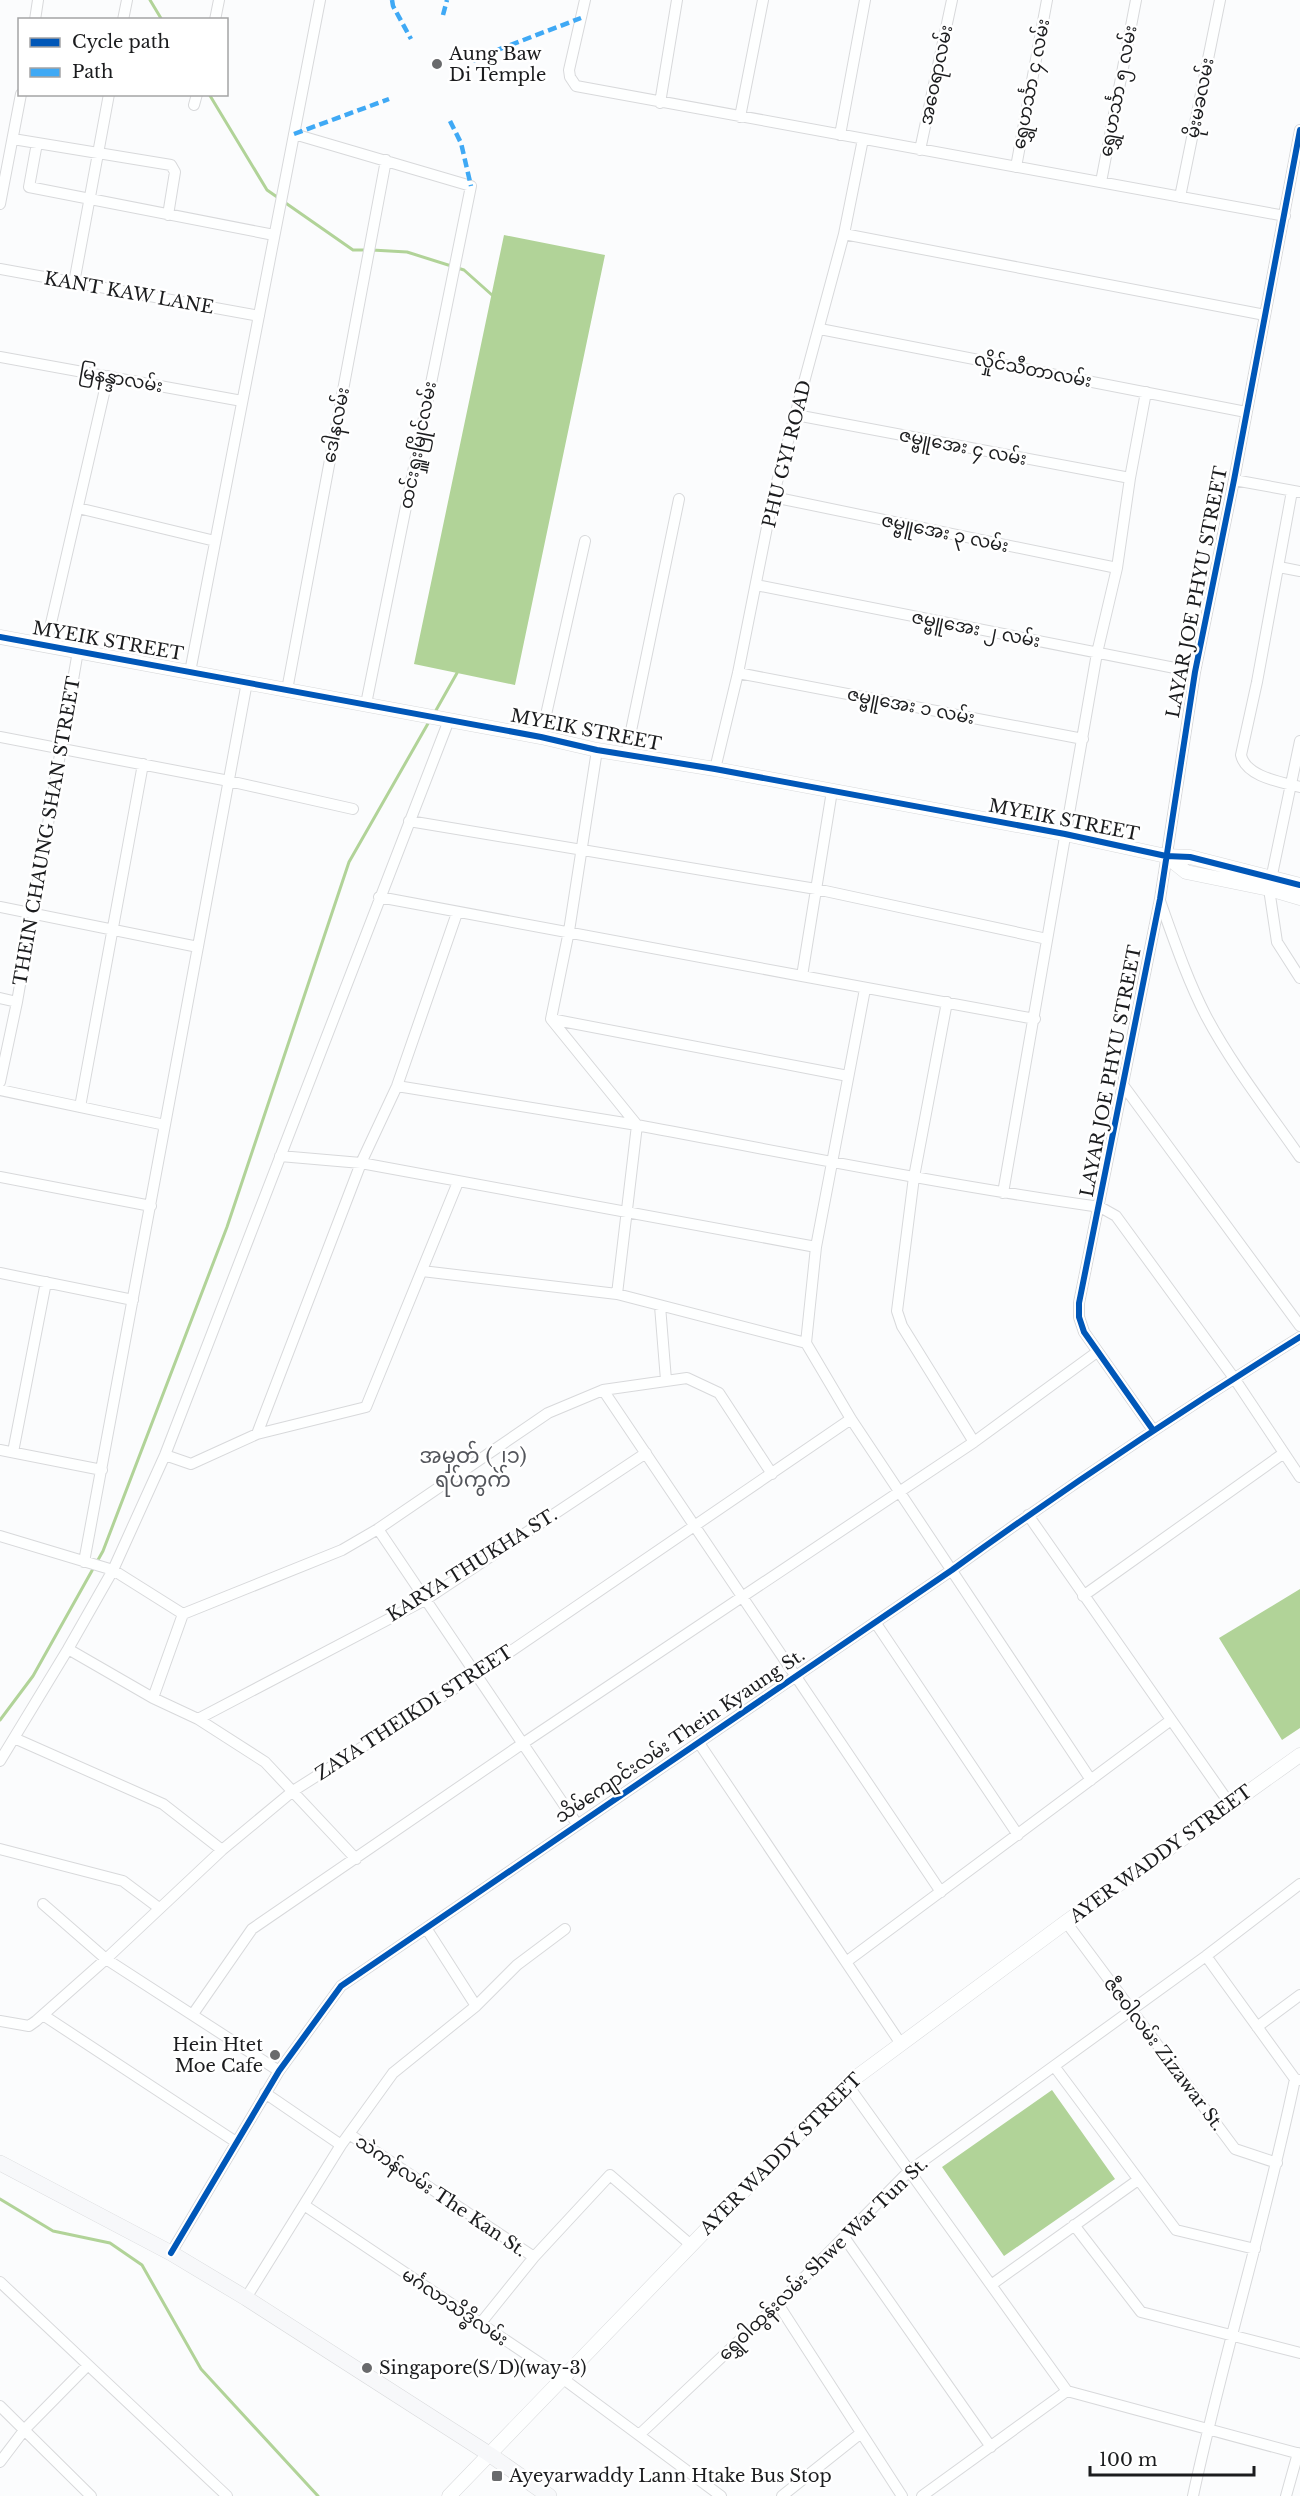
<svg xmlns="http://www.w3.org/2000/svg" width="1300" height="2496" font-family="'Libre Baskerville','Noto Sans Myanmar',serif">
<style>
.water{fill:#b1d398}
.lines{fill:none;stroke-linecap:round;stroke-linejoin:round}
.stream{stroke:#b1d398;stroke-width:3}
.minor-casing{stroke:#d8d9db;stroke-width:12}
.tertiary-casing{stroke:#d8d9db;stroke-width:15}
.secondary-casing{stroke:#d8d9db;stroke-width:16}
.minor{stroke:#feffff;stroke-width:10}
.tertiary{stroke:#feffff;stroke-width:14}
.secondary{stroke:#f7f8fa;stroke-width:15}
.quiet{stroke:#3fa9f5;stroke-width:4.5;stroke-dasharray:9 4.5;stroke-linecap:butt}
.cycleway-casing{stroke:#fff;stroke-width:10}
.cycleway{stroke:#0057b8;stroke-width:6}
.poi-dot{fill:#696a6c;stroke:#fff;stroke-width:2}
.labels{text-anchor:middle;stroke-width:5;stroke-linejoin:round;paint-order:stroke}
.poi-label{font-size:18px;fill:#1b1c1e;stroke:#fff;text-anchor:start}
.street-label{font-size:18px;fill:#1b1c1e;stroke:#fff}
.quarter-label{font-size:21px;fill:#54565c;stroke:#fff}
</style>
<rect width="100%" height="100%" fill="#fbfcfd"/>
<path class="water" d="M 504,235 L 605,255 L 515,685 L 414,664 Z
M 1300,1589 L 1300,1728 L 1282,1740 L 1219,1638 Z
M 1052,2090 L 1115,2179 L 1004,2256 L 942,2167 Z"/>
<g class="lines">
<path class="stream" d="M 150,0 L 162,20
M 209,94 L 267,190 L 353,250 L 366,250
M 372,250 L 407,252 L 464,270 L 492,295
M 435,712 L 457,673
M 0,1720 L 33,1676 L 103,1551 L 227,1227 L 349,862 L 430,720
M 0,2199 L 53,2231 L 110,2243 L 142,2265 L 201,2369 L 318,2496"/>
<defs>
<path id="minor" d="M 585,0 L 569,70 L 570,77 L 576,86 L 1285,216
M 35,20 L 38,0
M 123,20 L 127,0
M 215,20 L 219,0
M 660,103 L 677,0
M 194,105 L 197,94
M 740,117 L 763,0
M 294,134 L 471,186 L 366,704
M 840,135 L 865,0
M 13,139 L 171,165 L 175,172 L 168,215
M 37,143 L 29,187 L 274,235
M 920,150 L 952,0
M 1016,167 L 1047,0
M 1101,182 L 1136,0
M 1180,197 L 1220,0
M 0,204 L 21,94
M 844,234 L 1265,315
M 0,269 L 259,316
M 74,283 L 109,94
M 820,329 L 1246,412
M 0,357 L 242,401
M 796,415 L 1130,478
M 1234,480 L 1300,492
M 1292,491 L 1257,682 L 1241,755 C 1246,777 1281,782 1300,787
M 773,497 L 1117,568
M 78,508 L 215,541
M 1279,567 L 1300,571
M 756,585 L 1195,672
M 46,645 L 108,376
M 190,672 L 320,0
M 738,673 L 1083,739
M 287,690 L 386,160
M 0,737 L 229,781 L 353,809
M 541,737 L 585,541
M 1300,741 L 1269,889 L 1277,942 L 1300,978
M 597,750 L 569,931 L 551,1019 L 637,1125 C 791,1154 945,1185 1100,1207 L 1116,1216 L 1234,1378 L 1300,1477
M 626,755 L 679,499
M 715,769 L 738,673 L 773,497 L 844,234 L 863,139
M 832,791 L 802,976 L 1035,1019
M 409,821 L 816,889 L 1047,939
M 379,897 L 802,976
M 1160,901 C 1174,940 1187,979 1206,1016 C 1232,1065 1268,1111 1300,1157
M 0,907 L 198,947
M 865,989 L 816,1247 L 806,1343 L 851,1419 L 1091,1780
M 0,998 L 17,1002
M 947,1002 L 914,1177 L 897,1311 L 902,1326 L 974,1442
M 551,1019 L 848,1076
M 0,1082 L 17,1002 L 78,651
M 1123,1085 L 1300,1326
M 397,1086 L 637,1125 L 617,1294
M 0,1090 L 165,1125
M 80,1107 L 143,764
M 280,1156 L 361,1163 L 816,1247
M 0,1177 L 151,1206
M 1003,1193 L 1097,653 L 1117,568 L 1130,478 L 1146,392
M 422,1271 L 617,1294 L 806,1343
M 0,1273 L 133,1300
M 660,1306 L 666,1380
M 603,1390 L 941,1892
M 1153,1430 L 1084,1332 L 1079,1317 L 1079,1303 L 1160,899 L 1195,672 L 1234,480 L 1300,130
M 257,1434 L 361,1163 L 397,1086 L 457,913
M 0,1450 L 102,1470
M 13,1452 L 46,1282
M 165,1455 L 191,1464 L 257,1434 L 366,1407 L 458,1182
M 1028,1515 L 1230,1804
M 378,1529 L 577,1824
M 0,1536 L 113,1570 L 183,1614
M 84,1562 L 247,682
M 1083,1596 L 1284,1453
M 875,1622 L 1018,1835
M 68,1649 L 153,1698 L 198,1719 L 265,1762 L 356,1859
M 153,1698 L 183,1614 L 342,1550 L 378,1529 L 548,1413 L 603,1390 L 687,1378 L 719,1393 L 772,1474
M 198,1719 L 425,1600 L 646,1453
M 14,1738 L 163,1804 L 222,1850
M 699,1743 L 901,2044
M 0,1761 L 68,1649 L 113,1570 L 165,1455 L 449,720
M 0,1849 L 123,1881 L 159,1908
M 43,1904 L 106,1959 L 279,2071
M 1066,1922 L 1235,2149 L 1277,2163
M 1206,1956 L 1295,2079 L 1300,2080
M 846,1962 L 1171,1720
M 476,2006 L 517,1965 L 565,1929
M 193,2014 L 252,1929 L 522,1744 L 974,1442 L 1097,1352
M 43,2015 L 236,2142
M 0,2021 L 29,2026 L 36,2021 L 106,1959 L 222,1850 L 293,1791 L 476,1675 L 851,1419
M 1257,2027 L 1300,1995
M 1054,2066 L 1176,2230 L 1255,2249
M 847,2084 L 1067,2391 L 1300,2454
M 265,2093 L 341,2145
M 349,2134 L 534,2257
M 304,2205 L 562,2378 L 721,2496
M 1074,2225 L 1141,2312 L 1300,2353
M 844,2237 L 991,2447
M 171,2253 L 279,2071 L 341,1986 L 952,1570 C 1065,1488 1181,1411 1300,1337
M 0,2282 L 227,2496
M 991,2285 L 1138,2180
M 246,2298 L 341,2145 L 393,2073 L 476,2006 L 426,1928
M 778,2304 L 902,2496
M 480,2324 L 534,2257 L 610,2175 L 691,2245
M 0,2406 L 91,2496
M 640,2434 L 778,2304 L 909,2171 L 1206,1956 L 1300,1884
M 0,2462 L 25,2429 L 88,2365
M 782,2496 L 861,2433
M 922,2496 L 1067,2391
M 1193,2496 C 1223,2356 1266,2219 1295,2079
M 1286,2496 L 1298,2453"/>
<path id="tertiary" d="M 0,637 L 541,737 L 597,750 L 715,769 L 1065,834 L 1166,856 L 1190,857 L 1300,885
M 1166,856 L 1186,872 L 1269,889 L 1300,898
M 449,2496 L 847,2084 L 1066,1922 L 1300,1755"/>
<path id="secondary" d="M 0,2163 L 171,2253 L 246,2298 L 489,2454 L 549,2496"/>
</defs>
<use href="#minor" class="minor-casing"/>
<use href="#tertiary" class="tertiary-casing"/>
<use href="#secondary" class="secondary-casing"/>
<use href="#minor" class="minor"/>
<use href="#tertiary" class="tertiary"/>
<use href="#secondary" class="secondary"/>
<path class="quiet" d="M 392,0 L 393,6 L 411,39
M 443,15 L 447,0
M 473,61 L 492,52 L 581,18
M 450,121 L 461,143 L 471,186
M 294,134 L 389,99"/>
<defs>
<path id="cycleway" d="M 0,637 L 541,737 L 597,750 L 715,769 L 1065,834 L 1166,856 L 1190,857 L 1300,885
M 1153,1430 L 1084,1332 L 1079,1317 L 1079,1303 L 1160,899 L 1195,672 L 1234,480 L 1300,130
M 171,2253 L 279,2071 L 341,1986 L 952,1570 C 1065,1488 1181,1411 1300,1337"/>
</defs>
<use href="#cycleway" class="cycleway-casing"/>
<use href="#cycleway" class="cycleway"/>
</g>
<g class="poi-dot">
<circle cx="437" cy="64" r="6"/>
<circle cx="275" cy="2055" r="6"/>
<circle cx="367" cy="2368" r="6"/>
<rect x="491" y="2470" width="12" height="12" rx="3"/>
</g>
<g class="labels">
<g class="poi-label">
<text x="449" y="60">Aung Baw<tspan x="449" dy="21">Di Temple</tspan></text>
<text x="263" y="2051" text-anchor="end">Hein Htet<tspan x="263" dy="21">Moe Cafe</tspan></text>
<text x="379" y="2374">Singapore(S/D)(way-3)</text>
<text x="509" y="2482">Ayeyarwaddy Lann Htake Bus Stop</text>
</g>
<g class="street-label">
<text transform="translate(936 75) rotate(-78)" y="6">အဝေရာလမ်း</text>
<text transform="translate(1031 84) rotate(-79)" y="6">ရွှေဟင်္သာ ၄ လမ်း</text>
<text transform="translate(1118 91) rotate(-79)" y="6">ရွှေဟင်္သာ ၅ လမ်း</text>
<text transform="translate(1200 98) rotate(-79)" y="6">မိုးမခလမ်း</text>
<text transform="translate(129 293) rotate(10)" y="6">KANT KAW LANE</text>
<text transform="translate(1033 370) rotate(11)" y="6">လှိုင်သီတာလမ်း</text>
<text transform="translate(121 379) rotate(10)" y="6">မြနန္ဒာလမ်း</text>
<text transform="translate(336 425) rotate(-79)" y="6">ဒေါနလမ်း</text>
<text transform="translate(418 445) rotate(-79)" y="6">ထင်းရှူးမြိုင်လမ်း</text>
<text transform="translate(963 447) rotate(11)" y="6">ဇမ္ဗူအေး ၄ လမ်း</text>
<text transform="translate(787 454) rotate(-76)" y="6">PHU GYI ROAD</text>
<text transform="translate(945 533) rotate(12)" y="6">ဇမ္ဗူအေး ၃ လမ်း</text>
<text transform="translate(1197 592) rotate(-79)" y="6">LAYAR JOE PHYU STREET</text>
<text transform="translate(976 629) rotate(11)" y="6">ဇမ္ဗူအေး ၂ လမ်း</text>
<text transform="translate(108 641) rotate(10)" y="6">MYEIK STREET</text>
<text transform="translate(911 706) rotate(11)" y="6">ဇမ္ဗူအေး ၁ လမ်း</text>
<text transform="translate(586 730) rotate(11)" y="6">MYEIK STREET</text>
<text transform="translate(1064 820) rotate(11)" y="6">MYEIK STREET</text>
<text transform="translate(47 831) rotate(-80)" y="6">THEIN CHAUNG SHAN STREET</text>
<text transform="translate(1111 1071) rotate(-79)" y="6">LAYAR JOE PHYU STREET</text>
<text transform="translate(472 1565) rotate(-32)" y="6">KARYA THUKHA ST.</text>
<text transform="translate(414 1713) rotate(-33)" y="6">ZAYA THEIKDI STREET</text>
<text transform="translate(680 1736) rotate(-34)" y="6">သိမ်ကျောင်းလမ်း Thein Kyaung St.</text>
<text transform="translate(1161 1854) rotate(-36)" y="6">AYER WADDY STREET</text>
<text transform="translate(1164 2054) rotate(53)" y="6">ဇီဇဝါလမ်း Zizawar St.</text>
<text transform="translate(781 2154) rotate(-45)" y="6">AYER WADDY STREET</text>
<text transform="translate(441 2196) rotate(34)" y="6">သဲကန်လမ်း The Kan St.</text>
<text transform="translate(823 2259) rotate(-44)" y="6">ရွှေဝါထွန်းလမ်း Shwe War Tun St.</text>
<text transform="translate(455 2307) rotate(34)" y="6">မင်္ဂလာသိဒ္ဓိလမ်း</text>
</g>
<g class="quarter-label">
<text x="473" y="1463">အမှတ် (၂၁)<tspan x="473" dy="24">ရပ်ကွက်</tspan></text>
</g>
</g>
<rect x="18" y="18" width="210" height="78" fill="#ffffff" stroke="#a4a4a5" stroke-width="1.5"/>
<rect x="30" y="38" width="30" height="9" fill="#0057b8" stroke="#a4a4a5" stroke-width="1.5"/>
<text x="72" y="48" font-size="18" fill="#1b1c1e">Cycle path</text>
<rect x="30" y="68" width="30" height="9" fill="#3fa9f5" stroke="#a4a4a5" stroke-width="1.5"/>
<text x="72" y="78" font-size="18" fill="#1b1c1e">Path</text>
<path d="M1090 2466v9h164v-9" fill="none" stroke="#1b1c1e" stroke-width="3"/>
<text x="1099" y="2466" font-size="18" fill="#1b1c1e" stroke="#ffffff" stroke-width="4.5" paint-order="stroke">100 m</text>
</svg>
